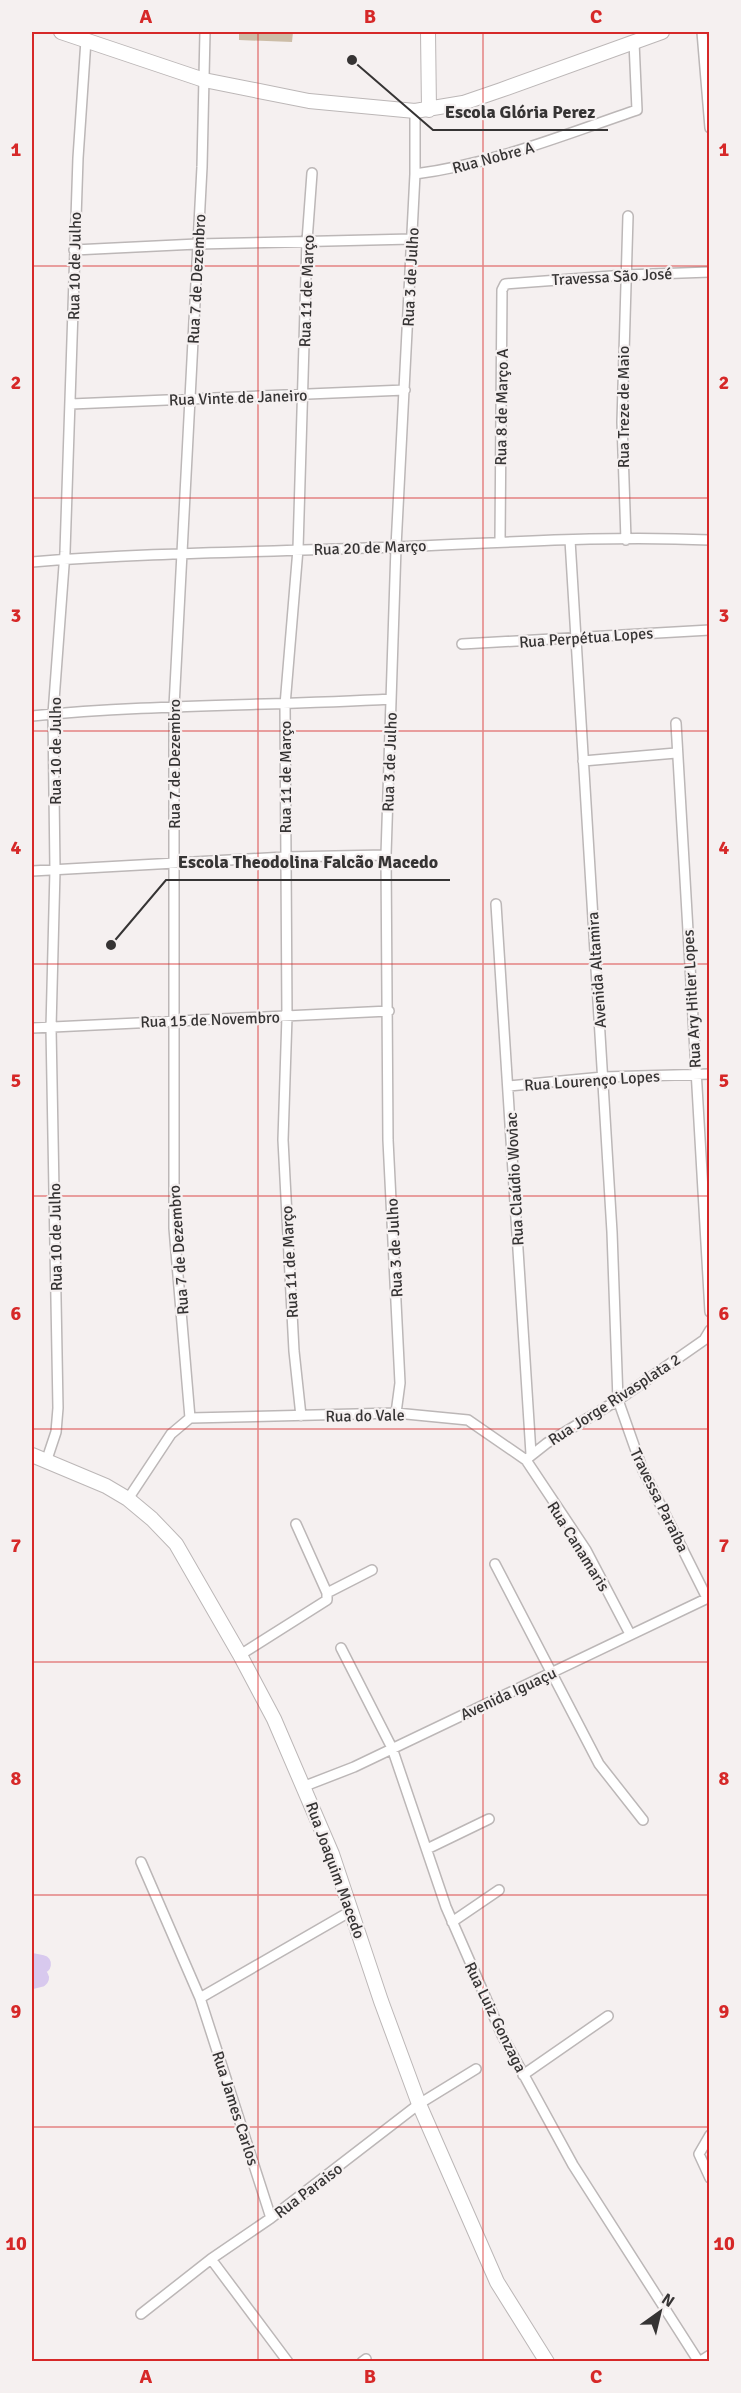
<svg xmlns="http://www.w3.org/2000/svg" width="741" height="2393" font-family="Signika,sans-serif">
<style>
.green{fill:#ccbda7}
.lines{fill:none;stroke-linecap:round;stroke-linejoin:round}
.river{stroke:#d8c9ee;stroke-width:18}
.street-casing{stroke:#bcb7b7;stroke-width:12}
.secondary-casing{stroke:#bcb7b7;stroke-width:16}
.street{stroke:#fff;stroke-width:9}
.secondary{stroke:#fff;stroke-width:14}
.grid{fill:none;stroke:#d62828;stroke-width:1.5;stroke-opacity:0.55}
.labels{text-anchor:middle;stroke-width:4.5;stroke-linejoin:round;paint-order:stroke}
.street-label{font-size:16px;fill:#363434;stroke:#f5f0f0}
.leader{fill:none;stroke:#363434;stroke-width:2}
.callout-dot{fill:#363434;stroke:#f5f0f0;stroke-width:2}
.callout-label{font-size:18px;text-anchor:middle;font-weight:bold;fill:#363434;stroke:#f5f0f0;stroke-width:4.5;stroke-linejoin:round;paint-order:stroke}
.neatline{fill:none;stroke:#d62828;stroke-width:2}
.grid-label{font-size:20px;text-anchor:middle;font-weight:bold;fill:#d62828}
</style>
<rect width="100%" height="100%" fill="#f5f0f0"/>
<path class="green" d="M 239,32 L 293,32 L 292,42 L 239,40 Z"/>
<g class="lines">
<path class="river" d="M 32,1962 L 42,1964 L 32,1965 L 40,1978 L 32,1980"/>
<defs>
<path id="street" d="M 702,32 L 710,128
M 415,174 C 493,164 563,135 637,110 L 634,42
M 74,250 L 197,244 L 412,239
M 71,404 L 405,390
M 570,540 L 612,1232 L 618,1400 L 642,1468 L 707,1598
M 626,540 L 622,422 L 628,216
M 500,541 L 502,290 L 505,284 L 625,275 L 710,272
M 32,562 C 153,552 274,552 395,547 C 500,543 605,535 710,540
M 462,644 L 710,630
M 32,716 C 151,704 272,706 391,699
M 676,723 L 710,1312
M 583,761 L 676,753
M 32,871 L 285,857 L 386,855
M 496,904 L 531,1454
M 32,1028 L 389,1011
M 509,1086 L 603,1077 L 710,1074
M 396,1413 L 400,1383 L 388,1140 L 386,855 L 396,547 L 415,174 L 415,111
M 301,1416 L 294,1351 L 283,1140 L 287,1016 L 285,705 L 298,549 L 307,241 L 312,173
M 190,1418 L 174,1228 L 174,707 L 202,167 L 205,32
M 190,1418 L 396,1413 L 468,1420 L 526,1460 L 586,1550 L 630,1634
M 528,1458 L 547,1443 L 618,1400 L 704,1340 L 710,1330
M 46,1462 L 56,1432 L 58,1408 L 51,1028 L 55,870 L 53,714 L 65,552 L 78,158 L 86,40
M 128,1499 L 171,1434 L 190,1418
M 495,1564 L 599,1764 L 643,1820
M 327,1593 L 372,1570
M 341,1648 L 392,1748 L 446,1907 L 502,2035 L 573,2165 L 699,2362
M 240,1655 L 327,1600 L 327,1593 L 296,1524
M 305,1786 L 354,1767 L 710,1597
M 427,1849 L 489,1819
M 141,1862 L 200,1998 L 271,2218
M 452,1922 L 499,1890
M 200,1998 L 351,1911
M 523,2075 L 608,2016
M 710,2135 L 699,2154 L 710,2178
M 211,2259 L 288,2362
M 141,2314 L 211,2259 L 271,2218 L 419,2104 L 476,2069
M 362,2362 L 366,2359
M 699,2362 L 710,2355"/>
<path id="secondary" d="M 61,32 L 204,80 L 309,101 L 415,111 L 463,103 L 501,90 L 662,32
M 428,32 L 429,110
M 32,1455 L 106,1486 L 128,1499 L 152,1519 L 176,1544 L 240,1655 L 274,1719 L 332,1854 L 381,2001 L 419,2104 L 497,2282 L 547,2362"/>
</defs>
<use href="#street" class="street-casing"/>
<use href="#secondary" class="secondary-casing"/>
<use href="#street" class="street"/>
<use href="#secondary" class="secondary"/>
</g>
<path class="grid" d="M 258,32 L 258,2362M 483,32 L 483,2362M 32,266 L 710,266M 32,498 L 710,498M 32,731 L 710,731M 32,964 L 710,964M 32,1196 L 710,1196M 32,1429 L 710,1429M 32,1662 L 710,1662M 32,1895 L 710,1895M 32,2127 L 710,2127"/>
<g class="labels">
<g class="street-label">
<text transform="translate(493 157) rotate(-15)" y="6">Rua Nobre A</text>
<text transform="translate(74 266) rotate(-89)" y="6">Rua 10 de Julho</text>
<text transform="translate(612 276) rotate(-3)" y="6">Travessa São José</text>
<text transform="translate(410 277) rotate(-87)" y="6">Rua 3 de Julho</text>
<text transform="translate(196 279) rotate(-87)" y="6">Rua 7 de Dezembro</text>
<text transform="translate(306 291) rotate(-88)" y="6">Rua 11 de Março</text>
<text transform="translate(238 397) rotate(-2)" y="6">Rua Vinte de Janeiro</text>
<text transform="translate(501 407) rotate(-89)" y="6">Rua 8 de Março A</text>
<text transform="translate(623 407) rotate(-90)" y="6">Rua Treze de Maio</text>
<text transform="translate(370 547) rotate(-2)" y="6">Rua 20 de Março</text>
<text transform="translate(586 637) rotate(-4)" y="6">Rua Perpétua Lopes</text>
<text transform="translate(55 751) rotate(-90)" y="6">Rua 10 de Julho</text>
<text transform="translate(389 762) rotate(-88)" y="6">Rua 3 de Julho</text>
<text transform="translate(174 764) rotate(-90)" y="6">Rua 7 de Dezembro</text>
<text transform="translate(285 777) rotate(-90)" y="6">Rua 11 de Março</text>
<text transform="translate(596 970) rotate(-94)" y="6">Avenida Altamira</text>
<text transform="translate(691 999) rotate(-93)" y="6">Rua Ary Hitler Lopes</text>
<text transform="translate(210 1019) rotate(-2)" y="6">Rua 15 de Novembro</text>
<text transform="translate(592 1080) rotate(-4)" y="6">Rua Lourenço Lopes</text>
<text transform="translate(514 1179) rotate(-93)" y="6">Rua Claúdio Woviac</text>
<text transform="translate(55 1237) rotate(-91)" y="6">Rua 10 de Julho</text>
<text transform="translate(394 1248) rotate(-93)" y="6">Rua 3 de Julho</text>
<text transform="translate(178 1250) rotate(-94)" y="6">Rua 7 de Dezembro</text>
<text transform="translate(289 1262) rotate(-93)" y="6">Rua 11 de Março</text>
<text transform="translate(614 1399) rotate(-33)" y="6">Rua Jorge Rivasplata 2</text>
<text transform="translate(365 1415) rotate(-1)" y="6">Rua do Vale</text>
<text transform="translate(660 1500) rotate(64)" y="6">Travessa Paraíba</text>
<text transform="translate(579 1546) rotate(58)" y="6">Rua Canamaris</text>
<text transform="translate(508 1693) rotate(-25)" y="6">Avenida Iguaçu</text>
<text transform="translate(336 1870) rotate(70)" y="6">Rua Joaquim Macedo</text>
<text transform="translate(496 2017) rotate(64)" y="6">Rua Luiz Gonzaga</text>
<text transform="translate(236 2108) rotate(72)" y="6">Rua James Carlos</text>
<text transform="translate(308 2190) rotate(-37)" y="6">Rua Paraiso</text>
</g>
</g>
<path class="leader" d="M352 60L433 130H608M111 945L166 880H450"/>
<g class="callout-dot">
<circle cx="352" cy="60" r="6"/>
<circle cx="111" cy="945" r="6"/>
</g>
<g class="callout-label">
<text x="520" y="118">Escola Glória Perez</text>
<text x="308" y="868">Escola Theodolina Falcão Macedo</text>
</g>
<rect width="741" height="2393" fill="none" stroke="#f5f0f0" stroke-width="66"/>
<g transform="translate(660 2312) rotate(34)" stroke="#f5f0f0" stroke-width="4.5" paint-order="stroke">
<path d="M0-4.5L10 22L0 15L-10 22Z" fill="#363434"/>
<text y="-9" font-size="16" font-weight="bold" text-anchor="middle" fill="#363434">N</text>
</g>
<rect x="33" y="33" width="675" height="2327" class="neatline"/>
<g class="grid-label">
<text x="146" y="23">A</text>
<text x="370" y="23">B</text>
<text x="596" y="23">C</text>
<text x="16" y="156">1</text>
<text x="724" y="156">1</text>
<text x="16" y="389">2</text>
<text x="724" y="389">2</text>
<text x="16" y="622">3</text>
<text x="724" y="622">3</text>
<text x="16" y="854">4</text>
<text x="724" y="854">4</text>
<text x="16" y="1087">5</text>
<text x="724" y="1087">5</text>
<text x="16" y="1320">6</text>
<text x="724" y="1320">6</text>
<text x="16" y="1552">7</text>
<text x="724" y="1552">7</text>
<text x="16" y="1785">8</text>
<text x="724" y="1785">8</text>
<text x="16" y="2018">9</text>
<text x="724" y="2018">9</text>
<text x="16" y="2250">10</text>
<text x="724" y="2250">10</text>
<text x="146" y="2383">A</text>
<text x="370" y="2383">B</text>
<text x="596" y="2383">C</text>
</g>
</svg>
